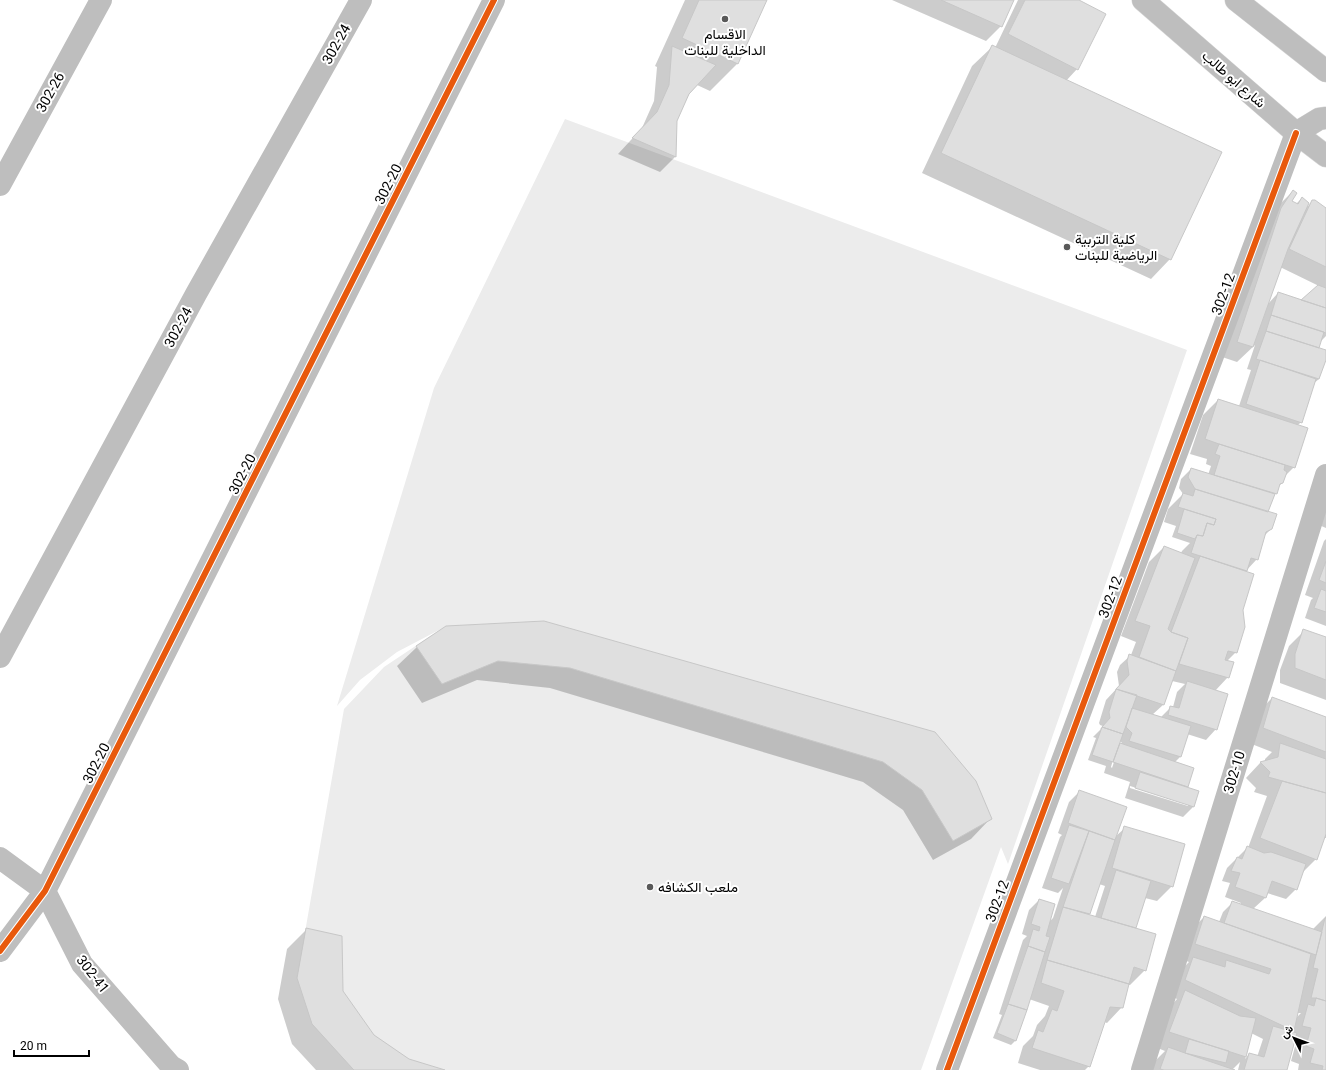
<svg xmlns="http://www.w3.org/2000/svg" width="1326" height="1070" font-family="Roboto,Vazirmatn,sans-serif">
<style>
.green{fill:#ececec}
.shadow{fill:#0003;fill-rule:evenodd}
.building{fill:#dfdfdf;stroke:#c7c7c7}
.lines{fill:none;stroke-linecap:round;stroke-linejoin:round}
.primary-casing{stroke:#dbdbdb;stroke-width:23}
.street{stroke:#bebebe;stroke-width:22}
.primary{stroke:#bebebe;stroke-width:22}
.cycleway-casing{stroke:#fff;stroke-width:8}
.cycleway{stroke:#e8590c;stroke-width:6}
.poi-dot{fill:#595959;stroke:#fff;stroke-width:1.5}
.labels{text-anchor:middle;stroke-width:4;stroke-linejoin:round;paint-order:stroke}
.poi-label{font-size:14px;fill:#000;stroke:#fff;text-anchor:start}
.street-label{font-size:14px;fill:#000;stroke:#fff}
</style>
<rect width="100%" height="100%" fill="#fff"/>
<path class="green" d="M 565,119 L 1187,350 L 1008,864 L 1001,847 L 921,1070 L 354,1070 L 312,1024 L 297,978 L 344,709 L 384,667 L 441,629 L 397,652 L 360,680 L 337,706 L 434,388 Z"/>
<path class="shadow" d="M 685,0 L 766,0 L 738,63 L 710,91 L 697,85 L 689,94 L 676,121 L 675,157 L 660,172 L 618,154 L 642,128 L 654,101 L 657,67 L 655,66 Z
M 892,0 L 1013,0 L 1001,26 L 986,41 Z
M 1018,0 L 1076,0 L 1077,69 L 1066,81 L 1170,259 L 1151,279 L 922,173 L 972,66 L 992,47 L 995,48 Z
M 1293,191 L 1291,201 L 1296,204 L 1302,198 L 1306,208 L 1313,201 L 1326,210 L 1326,336 L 1319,343 L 1318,349 L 1326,351 L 1326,357 L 1319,379 L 1313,384 L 1301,422 L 1298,425 L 1294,467 L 1284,477 L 1282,483 L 1278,487 L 1267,512 L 1271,529 L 1264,536 L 1257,559 L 1245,572 L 1236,652 L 1227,661 L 1228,677 L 1215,691 L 1216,729 L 1206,740 L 1187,734 L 1180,757 L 1175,762 L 1193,768 L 1187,788 L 1198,791 L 1193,807 L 1183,817 L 1125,798 L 1130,782 L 1104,773 L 1106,766 L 1088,760 L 1096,738 L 1093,737 L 1101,729 L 1100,728 L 1120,734 L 1122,733 L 1100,725 L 1099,723 L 1106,700 L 1119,686 L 1117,672 L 1120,665 L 1131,655 L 1136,642 L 1121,636 L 1149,562 L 1164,547 L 1181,553 L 1182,551 L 1190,543 L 1172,537 L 1176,526 L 1164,522 L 1168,509 L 1183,494 L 1179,488 L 1181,479 L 1191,469 L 1208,475 L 1211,466 L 1206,464 L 1207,459 L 1190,454 L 1203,415 L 1218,400 L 1239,406 L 1251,370 L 1247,369 L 1255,345 L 1237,362 L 1222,357 L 1278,206 ZM 1280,267 L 1319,286 L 1302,301 L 1278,293 L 1268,304 ZM 1172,681 L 1185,684 L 1177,692 L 1173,707 L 1171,707 L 1161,717 L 1152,715 L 1163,705 ZM 1120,741 L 1122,743 L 1122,745 L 1118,744 ZM 1114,756 L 1116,756 L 1112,768 L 1111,767 ZM 1130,786 L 1188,804 L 1188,806 L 1130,788 Z
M 1326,508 L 1326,528 L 1319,525 Z
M 1326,539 L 1326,626 L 1305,618 L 1311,600 L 1313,598 L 1305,595 L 1324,541 Z
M 446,627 L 935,733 L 990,819 L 971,839 L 933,860 L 903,810 L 863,782 L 550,688 L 477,680 L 422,703 L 397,666 L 417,647 Z
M 1304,631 L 1326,638 L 1326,700 L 1280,683 L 1280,670 L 1289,646 Z
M 1272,698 L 1326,718 L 1326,838 L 1324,838 L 1316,859 L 1301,874 L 1296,889 L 1286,899 L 1267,893 L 1265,898 L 1253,909 L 1312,930 L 1326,916 L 1326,1070 L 1298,1070 L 1299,1064 L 1291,1061 L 1296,1043 L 1294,1043 L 1286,1070 L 1238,1070 L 1240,1062 L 1232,1070 L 1151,1070 L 1153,1063 L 1165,1051 L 1155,1047 L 1170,1007 L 1177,999 L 1171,996 L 1178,973 L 1189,962 L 1181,959 L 1189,932 L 1204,917 L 1219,922 L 1223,912 L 1233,902 L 1240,905 L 1241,903 L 1225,897 L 1230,883 L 1222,881 L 1227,868 L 1247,848 L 1248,848 L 1267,796 L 1254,792 L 1256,788 L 1246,778 L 1260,763 L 1265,762 L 1265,759 L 1272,752 L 1249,743 L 1257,713 ZM 1297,1013 L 1301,1013 L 1296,1018 ZM 1251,1033 L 1263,1039 L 1257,1057 L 1249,1054 L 1245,1059 Z
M 1079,792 L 1116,836 L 1125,828 L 1172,886 L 1157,901 L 1145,898 L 1135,929 L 1145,970 L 1130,985 L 1128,985 L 1122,1007 L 1107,1023 L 1104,1022 L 1089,1066 L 1085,1070 L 1040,1070 L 1018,1063 L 1023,1046 L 1033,1036 L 1037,1025 L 1045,1016 L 1049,1006 L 1029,999 L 1016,1040 L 1011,1045 L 993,1038 L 1002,1015 L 999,1014 L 1023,940 L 1027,936 L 1022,934 L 1029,910 L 1039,900 L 1048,923 L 1053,918 L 1063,888 L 1058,893 L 1042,888 L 1060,837 L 1062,835 L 1058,833 L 1069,802 ZM 1099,884 L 1105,886 L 1095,917 L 1088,915 Z
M 306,930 L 342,991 L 373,1035 L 409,1060 L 441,1070 L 316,1070 L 292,1044 L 278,999 L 287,949 Z"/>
<path class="building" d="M 699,0 L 767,0 L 738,64 L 682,38 Z
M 941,0 L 1014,0 L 1002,27 Z
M 1025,0 L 1079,0 L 1106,14 L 1078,70 L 1008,34 Z
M 992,45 L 1222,152 L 1171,260 L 941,153 Z
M 672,46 L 716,65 L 689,94 L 677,121 L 676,157 L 632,138 L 657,112 L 669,85 Z
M 1293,190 L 1297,193 L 1292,201 L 1298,204 L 1302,197 L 1309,203 L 1288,249 L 1253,347 L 1237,342 L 1281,208 Z
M 1312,200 L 1315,200 L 1326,208 L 1326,267 L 1289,249 Z
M 1318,285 L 1326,288 L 1326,308 L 1301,300 Z
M 1278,292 L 1326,308 L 1326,333 L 1271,315 Z
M 1271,315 L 1324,332 L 1319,348 L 1266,331 Z
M 1266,331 L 1326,350 L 1326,360 L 1319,379 L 1256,359 Z
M 1260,360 L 1316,379 L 1302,423 L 1246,404 Z
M 1218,399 L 1308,428 L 1295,468 L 1219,444 L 1205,439 Z
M 1219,444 L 1285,465 L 1284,470 L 1287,472 L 1283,483 L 1280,484 L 1277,494 L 1214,475 L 1220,456 L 1215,454 Z
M 1191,468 L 1275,494 L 1268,512 L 1195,489 L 1188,477 Z
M 1195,489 L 1277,514 L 1272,529 L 1266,532 L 1258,560 L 1251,558 L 1247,571 L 1191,553 L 1197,535 L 1203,536 L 1207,523 L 1214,525 L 1216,519 L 1178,507 L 1183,493 L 1193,496 Z
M 1184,509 L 1216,519 L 1214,525 L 1207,523 L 1203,536 L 1197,535 L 1195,539 L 1177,533 Z
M 1164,546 L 1195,558 L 1168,629 L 1171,632 L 1188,638 L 1176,671 L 1139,657 L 1150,626 L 1135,621 Z
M 1200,556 L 1254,574 L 1243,610 L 1245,627 L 1237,653 L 1228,651 L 1225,660 L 1234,662 L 1229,678 L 1179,664 L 1188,638 L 1171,632 Z
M 1326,561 L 1326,583 L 1319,580 Z
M 1321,589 L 1326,591 L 1326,612 L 1314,608 Z
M 544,621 L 935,732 L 976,781 L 992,819 L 953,841 L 922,790 L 883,762 L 570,668 L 498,661 L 442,684 L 416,646 L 446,626 Z
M 1303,629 L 1326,637 L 1326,680 L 1295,668 L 1295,654 Z
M 1129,654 L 1176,671 L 1164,705 L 1116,689 L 1129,675 L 1127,661 Z
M 1187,681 L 1228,694 L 1217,730 L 1168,715 L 1170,706 L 1179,708 Z
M 1116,689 L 1137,695 L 1123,734 L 1102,727 L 1110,718 L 1109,712 Z
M 1272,697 L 1326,717 L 1326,752 L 1263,728 Z
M 1132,708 L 1191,726 L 1181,757 L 1129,741 L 1132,733 L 1126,727 Z
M 1102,727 L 1123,734 L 1113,762 L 1092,755 Z
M 1120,743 L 1194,768 L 1188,787 L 1113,762 Z
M 1280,743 L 1326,759 L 1326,793 L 1268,777 L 1270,772 L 1260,762 L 1278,757 Z
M 1140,772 L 1199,791 L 1194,807 L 1135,788 Z
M 1282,781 L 1326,793 L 1326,834 L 1317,860 L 1260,838 Z
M 1079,790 L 1127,807 L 1115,840 L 1068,823 Z
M 1069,825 L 1089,831 L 1069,884 L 1051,878 Z
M 1124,826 L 1185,844 L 1173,887 L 1112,868 Z
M 1089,831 L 1115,840 L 1090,914 L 1063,907 Z
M 1247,846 L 1264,853 L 1271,852 L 1306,864 L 1297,890 L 1272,881 L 1266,898 L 1235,887 L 1240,873 L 1231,871 L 1237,857 L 1242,859 Z
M 1116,870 L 1151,881 L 1136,928 L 1101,918 Z
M 1039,899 L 1055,904 L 1046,936 L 1050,937 L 1045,952 L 1028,946 L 1033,929 L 1039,931 L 1040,927 L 1031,924 Z
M 1232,901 L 1322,932 L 1316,955 L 1224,923 Z
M 1063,907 L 1156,934 L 1146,971 L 1134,967 L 1129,984 L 1047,960 Z
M 1204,916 L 1311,954 L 1294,1031 L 1185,980 L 1193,957 L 1225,967 L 1226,960 L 1269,974 L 1271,969 L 1195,944 Z
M 1325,918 L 1326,918 L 1326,1001 L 1316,998 L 1311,998 L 1318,969 L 1313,968 Z
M 306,928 L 342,936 L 343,991 L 374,1035 L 409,1059 L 445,1070 L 354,1070 L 352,1068 L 312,1024 L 297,978 Z
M 1028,946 L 1045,952 L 1027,1010 L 1008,1004 Z
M 1047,960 L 1129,984 L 1123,1008 L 1110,1007 L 1090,1067 L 1032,1048 L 1038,1030 L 1043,1032 L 1052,1009 L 1057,1011 L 1064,991 L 1041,983 Z
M 1185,990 L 1240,1016 L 1256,1018 L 1246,1057 L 1169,1032 Z
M 1316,998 L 1326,1001 L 1326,1070 L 1322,1070 L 1323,1066 L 1310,1063 L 1314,1049 L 1306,1046 L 1311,1028 L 1302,1026 L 1308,1004 L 1314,1006 Z
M 1008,1004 L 1027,1010 L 1016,1041 L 997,1033 Z
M 1273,1026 L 1297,1033 L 1287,1070 L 1244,1070 L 1249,1053 L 1264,1057 Z
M 1189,1039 L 1229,1051 L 1226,1063 L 1185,1053 Z
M 1168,1047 L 1185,1053 L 1235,1070 L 1164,1070 L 1160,1069 Z"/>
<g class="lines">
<defs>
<path id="primary" d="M 1143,0 L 1296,133 L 1326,156
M 1236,0 L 1326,71
M 1296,133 L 1319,119 L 1326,118"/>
</defs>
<use href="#primary" class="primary-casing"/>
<path class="street" d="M 0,185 L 101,0
M 0,657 L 196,294 L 361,0
M 0,858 L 45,891 L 82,964 L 171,1066 L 178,1070
M 0,951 L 45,891 L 494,0
M 947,1070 L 1296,133
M 1142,1070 L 1326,475"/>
<use href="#primary" class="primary"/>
<defs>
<path id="cycleway" d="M 0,951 L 45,891 L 494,0
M 947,1070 L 1296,133"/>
</defs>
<use href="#cycleway" class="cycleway-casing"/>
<use href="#cycleway" class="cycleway"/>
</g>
<g class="poi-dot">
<circle cx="725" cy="19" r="4"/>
<circle cx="1067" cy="247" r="4"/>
<circle cx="650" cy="887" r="4"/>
</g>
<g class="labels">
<g class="poi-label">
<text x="725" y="39" text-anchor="middle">الاقسام<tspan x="725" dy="16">الداخلية للبنات</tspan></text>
<text x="1075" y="244">كلية التربية<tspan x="1075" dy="16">الرياضية للبنات</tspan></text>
<text x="658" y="892">ملعب الكشافه</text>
</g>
<g class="street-label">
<text transform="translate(336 44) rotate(-61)" y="5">302-24</text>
<text transform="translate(1234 79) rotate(41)" y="5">شارع ابو طالب</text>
<text transform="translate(50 92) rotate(-61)" y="5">302-26</text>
<text transform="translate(388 184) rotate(-63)" y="5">302-20</text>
<text transform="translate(1223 294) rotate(-70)" y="5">302-12</text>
<text transform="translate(178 327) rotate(-62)" y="5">302-24</text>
<text transform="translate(242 474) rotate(-63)" y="5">302-20</text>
<text transform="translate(1110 597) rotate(-70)" y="5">302-12</text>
<text transform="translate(96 763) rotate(-63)" y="5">302-20</text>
<text transform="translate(1234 772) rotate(-73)" y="5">302-10</text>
<text transform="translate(997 901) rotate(-70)" y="5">302-12</text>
<text transform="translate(93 974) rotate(52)" y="5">302-41</text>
</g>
</g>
<g transform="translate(1294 1038) rotate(312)" stroke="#ffffff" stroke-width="3" paint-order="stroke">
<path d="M0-3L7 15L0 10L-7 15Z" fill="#000000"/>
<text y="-6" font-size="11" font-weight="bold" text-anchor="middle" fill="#000000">ش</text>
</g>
<path d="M14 1050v6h75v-6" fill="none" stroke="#000000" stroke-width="2"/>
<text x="20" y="1050" font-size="12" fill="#000000" stroke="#ffffff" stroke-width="3" paint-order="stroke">20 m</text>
</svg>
